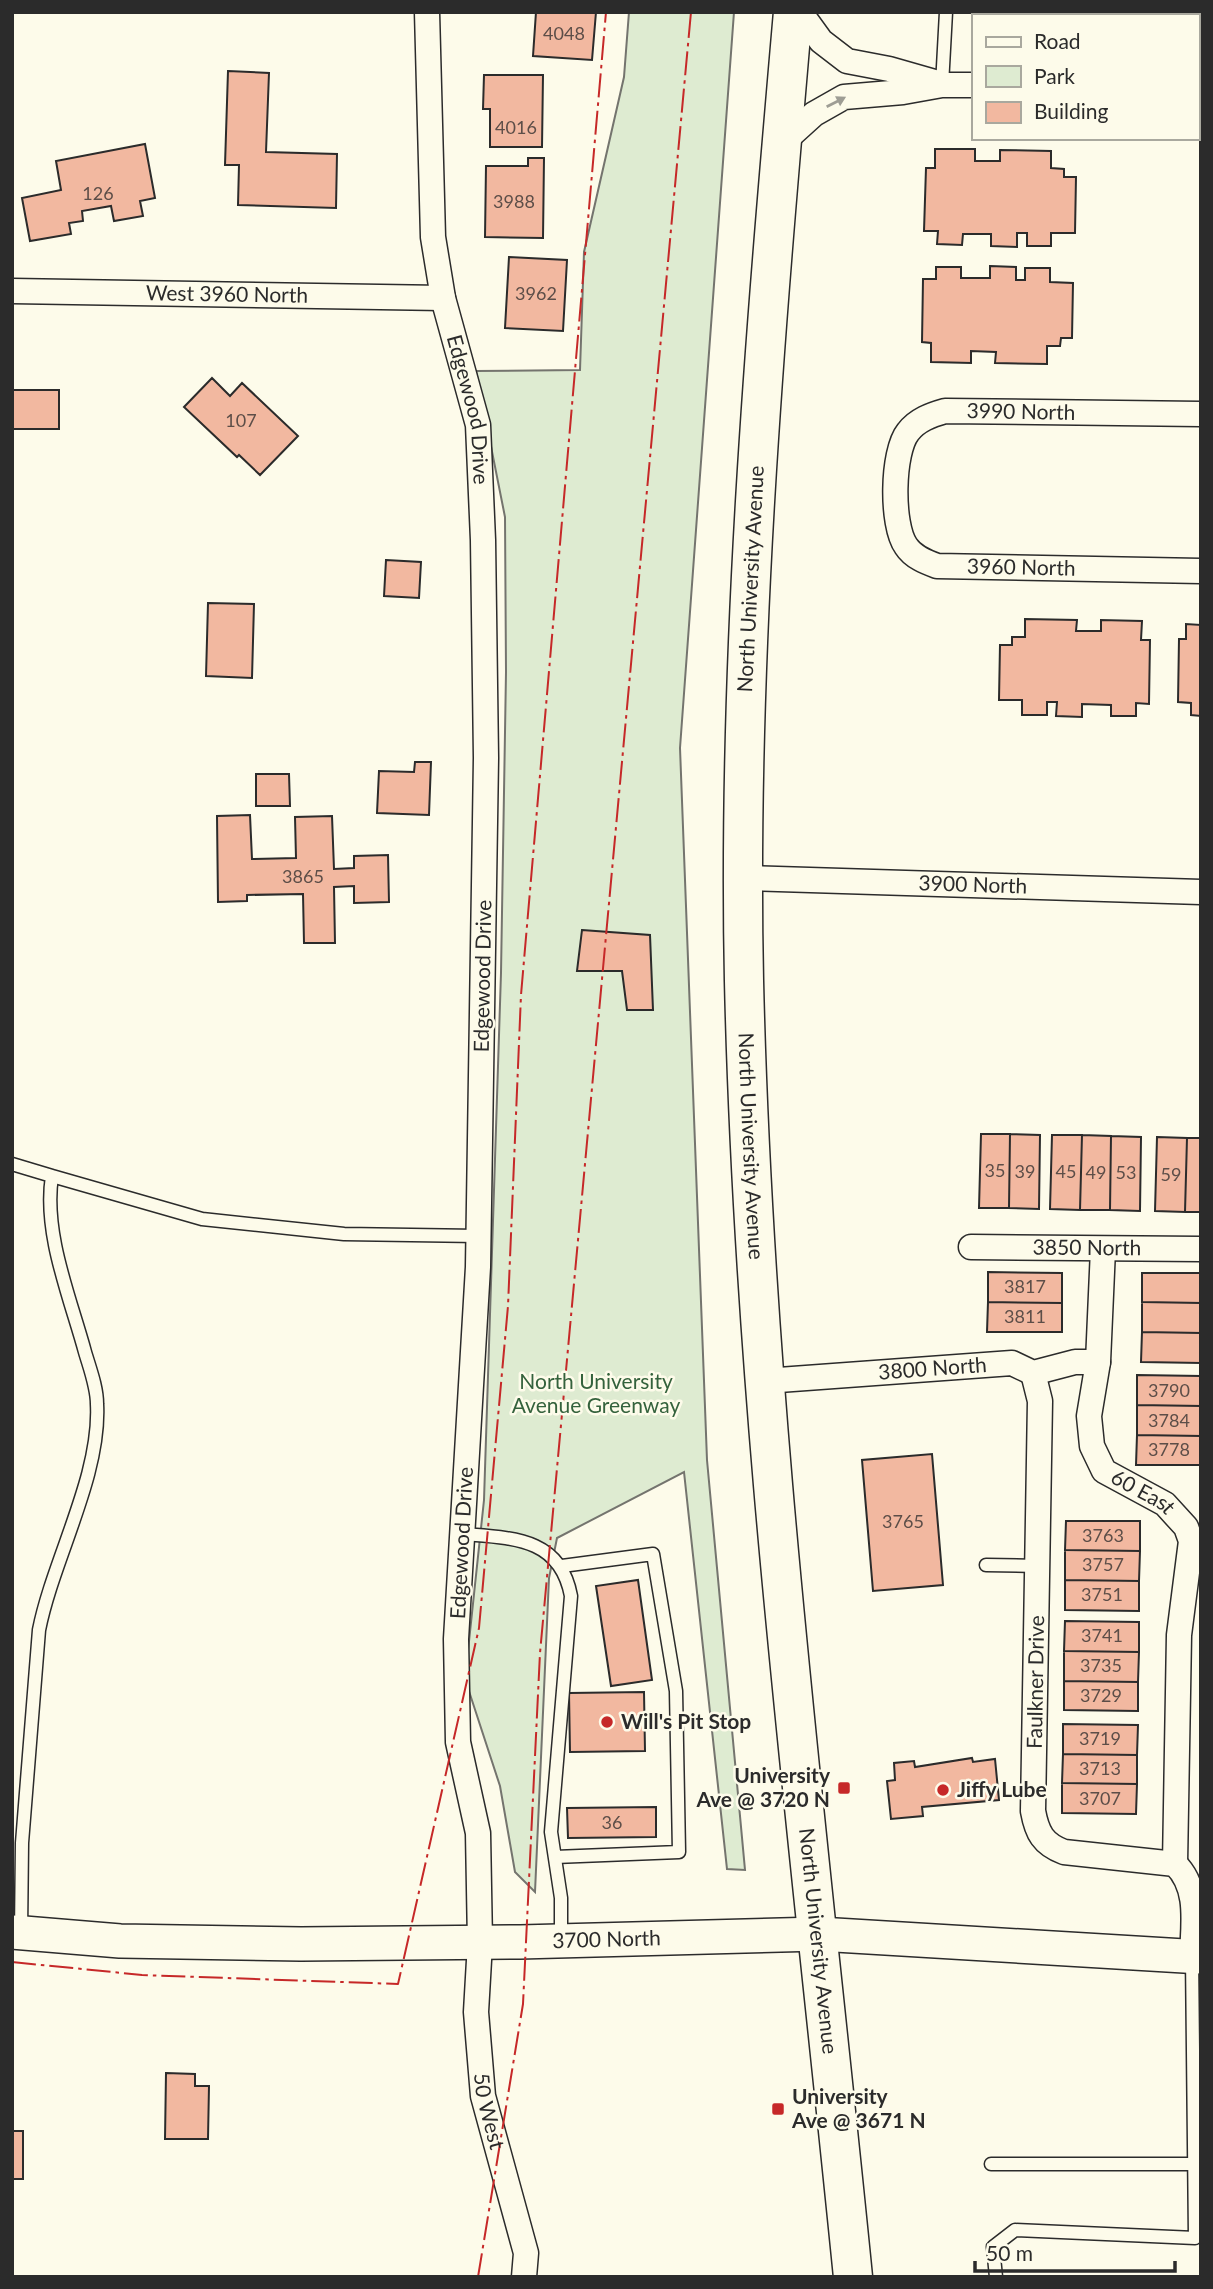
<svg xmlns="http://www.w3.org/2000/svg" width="1213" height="2289" font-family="Lato,sans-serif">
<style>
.green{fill:#deebd1;stroke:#74746e;stroke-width:2}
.building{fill:#f2b8a0;stroke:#2b2b2b;stroke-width:2}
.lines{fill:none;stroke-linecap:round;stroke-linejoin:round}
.service-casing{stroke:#2b2b2b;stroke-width:15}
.minor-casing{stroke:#2b2b2b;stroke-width:27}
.secondary-casing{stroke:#2b2b2b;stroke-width:36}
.trunk-casing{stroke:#2b2b2b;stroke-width:41}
.service{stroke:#fdfbea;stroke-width:12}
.minor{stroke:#fdfbea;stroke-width:24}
.secondary{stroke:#fdfbea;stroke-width:33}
.trunk{stroke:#fdfbea;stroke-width:38}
.power{stroke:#c62828;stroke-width:2;stroke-dasharray:24 5 3.5 5;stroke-linecap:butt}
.oneway{fill:#9e9d94}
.poi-dot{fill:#c62828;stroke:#fdfbea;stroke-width:2.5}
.labels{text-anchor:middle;stroke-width:5;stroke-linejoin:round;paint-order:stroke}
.number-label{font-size:18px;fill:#5d4e48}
.street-label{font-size:21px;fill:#2b2b2b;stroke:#fdfbea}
.park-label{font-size:21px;fill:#34623c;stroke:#fdfbea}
.poi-label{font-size:21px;font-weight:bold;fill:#2b2b2b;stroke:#fdfbea;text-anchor:start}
</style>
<rect width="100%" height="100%" fill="#fdfbea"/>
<path class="green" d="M 629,12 L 734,12 L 680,748 L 707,1460 L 745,1870 L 727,1869 L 684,1472 L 557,1538 L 549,1578 L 535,1892 L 515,1872 L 500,1786 L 465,1679 L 484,1500 L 501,973 L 506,672 L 505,517 L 476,371 L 580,370 L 584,252 L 624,77 Z"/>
<path class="building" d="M 536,12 L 596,12 L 592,60 L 533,56 Z
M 228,71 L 269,73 L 266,152 L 337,154 L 336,208 L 238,205 L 239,165 L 225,165 Z
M 484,75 L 543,75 L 542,147 L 490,147 L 490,109 L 483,109 Z
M 145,144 L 155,198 L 140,201 L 143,216 L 114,221 L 111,206 L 82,211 L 83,221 L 69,223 L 71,234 L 30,241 L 22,198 L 61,190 L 56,161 Z
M 935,149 L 975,149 L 975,161 L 1000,161 L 1000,150 L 1051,151 L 1051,168 L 1064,169 L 1064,177 L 1076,177 L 1075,233 L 1051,233 L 1051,246 L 1027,246 L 1027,233 L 1017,233 L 1017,247 L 991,246 L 991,234 L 963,234 L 962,245 L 937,244 L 938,231 L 924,231 L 926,168 L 935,168 Z
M 528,158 L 544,158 L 543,238 L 485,237 L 486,166 L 528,166 Z
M 509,257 L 567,260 L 563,331 L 505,328 Z
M 990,266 L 1016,267 L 1016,280 L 1025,280 L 1025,268 L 1050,268 L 1050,282 L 1073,283 L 1072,338 L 1061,338 L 1060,346 L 1047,346 L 1047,364 L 995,363 L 996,352 L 971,351 L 971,363 L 931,362 L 931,343 L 922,342 L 923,279 L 936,279 L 936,267 L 961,267 L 961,278 L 990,278 Z
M 212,378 L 230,396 L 242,383 L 298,436 L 260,475 L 239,455 L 237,457 L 184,407 Z
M 12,390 L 59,390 L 59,429 L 12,429 Z
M 386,560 L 421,562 L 419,598 L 384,596 Z
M 208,603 L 254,604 L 252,678 L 206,676 Z
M 1025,619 L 1077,620 L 1076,631 L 1101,631 L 1101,620 L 1142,621 L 1141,640 L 1150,640 L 1149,704 L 1136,703 L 1136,716 L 1111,716 L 1111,705 L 1082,704 L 1082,717 L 1056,716 L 1057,702 L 1047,702 L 1047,715 L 1022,715 L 1022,700 L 999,700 L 1000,645 L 1012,645 L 1012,637 L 1025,637 Z
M 1201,619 L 1201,716 L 1191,715 L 1191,703 L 1178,702 L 1179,639 L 1186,639 L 1186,624 L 1201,625 Z
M 415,762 L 431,762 L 429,815 L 377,813 L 379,771 L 414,772 Z
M 256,774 L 289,774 L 290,806 L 256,806 Z
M 250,815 L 252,859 L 296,858 L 295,817 L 332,816 L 334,869 L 354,868 L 354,856 L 388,855 L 389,902 L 354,903 L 354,886 L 334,887 L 335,943 L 304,943 L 303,894 L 247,895 L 247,901 L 218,902 L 217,816 Z
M 582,930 L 650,935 L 653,1010 L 627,1010 L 622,971 L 577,971 Z
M 981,1134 L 1010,1134 L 1009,1208 L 979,1208 Z
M 1010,1134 L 1040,1135 L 1039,1209 L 1009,1208 Z
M 1052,1135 L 1082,1135 L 1080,1210 L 1050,1209 Z
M 1082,1135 L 1111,1136 L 1110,1210 L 1080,1210 Z
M 1111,1136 L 1141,1137 L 1140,1211 L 1110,1210 Z
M 1157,1137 L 1187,1138 L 1185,1212 L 1155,1211 Z
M 1187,1138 L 1201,1138 L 1201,1212 L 1185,1212 Z
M 988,1272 L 1062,1273 L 1062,1303 L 988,1302 Z
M 1142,1273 L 1201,1273 L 1201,1303 L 1142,1302 Z
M 988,1302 L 1062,1303 L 1062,1332 L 987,1332 Z
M 1142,1302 L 1201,1303 L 1201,1333 L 1142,1332 Z
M 1142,1332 L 1201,1333 L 1201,1363 L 1141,1362 Z
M 1137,1375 L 1201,1376 L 1201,1406 L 1137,1405 Z
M 1137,1405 L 1201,1406 L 1201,1436 L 1137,1435 Z
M 1137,1435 L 1201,1436 L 1201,1465 L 1136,1465 Z
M 932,1454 L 943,1585 L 873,1591 L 862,1460 Z
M 1066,1521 L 1140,1521 L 1140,1551 L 1065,1550 Z
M 1065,1550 L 1140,1551 L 1139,1581 L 1065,1580 Z
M 638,1580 L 652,1680 L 611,1686 L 596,1586 Z
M 1065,1580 L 1139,1581 L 1139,1611 L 1065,1610 Z
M 1065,1621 L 1139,1622 L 1139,1652 L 1064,1651 Z
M 1064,1651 L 1139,1652 L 1138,1682 L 1064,1681 Z
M 1064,1681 L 1138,1682 L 1138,1711 L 1064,1710 Z
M 644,1692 L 645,1751 L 570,1752 L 569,1693 Z
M 1063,1724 L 1138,1725 L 1137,1755 L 1063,1754 Z
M 1063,1754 L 1137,1755 L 1137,1784 L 1062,1783 Z
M 972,1758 L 973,1762 L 995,1759 L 999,1800 L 922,1807 L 923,1816 L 891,1819 L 887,1781 L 895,1780 L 894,1763 L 914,1761 L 915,1767 Z
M 1062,1783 L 1137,1784 L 1136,1814 L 1062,1813 Z
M 656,1807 L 656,1837 L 568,1838 L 567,1808 Z
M 166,2073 L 195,2074 L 195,2086 L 209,2086 L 208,2139 L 165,2139 Z
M 12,2131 L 23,2131 L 23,2179 L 12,2179 Z"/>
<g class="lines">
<defs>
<path id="service" d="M 942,85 L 946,12
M 12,1164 L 52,1176
M 462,1534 C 512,1538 560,1537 571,1596 L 551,1832 L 561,1898 L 561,1941
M 986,1565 L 1038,1566
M 555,1857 L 679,1852 L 676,1691 L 653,1554 L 562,1566
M 21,1933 L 22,1843 L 39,1630 C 53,1559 101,1476 97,1404 C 97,1387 90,1369 85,1352 C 70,1297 43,1233 52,1176 L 202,1219 L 344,1234 L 478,1236
M 991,2164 L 1194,2164
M 996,2277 L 993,2247 L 1015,2230 L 1195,2238 L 1192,1957"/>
<g id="minor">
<path id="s1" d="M 427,12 L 433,237 L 443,298 L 478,425 L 483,540 L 486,758 L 478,1267 L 456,1639 L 458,1742 L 478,1833 L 480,1943 L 476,2012 L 483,2096 L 526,2253 L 524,2277"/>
<path d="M 800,12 L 821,41 L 847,61 L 889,69 L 938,83"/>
<path d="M 1197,90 L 1201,90"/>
<path d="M 782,143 L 814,114 L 844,97 L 903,92 L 942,85 L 973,85"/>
<path id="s2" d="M 12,291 L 443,298"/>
<path id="s3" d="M 1201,414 L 945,411 C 931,415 917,420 908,432 C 892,452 891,525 906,546 C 913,557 926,562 937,566 L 1201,571"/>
<path id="s4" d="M 744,878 L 1201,892"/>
<path id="s5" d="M 971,1247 L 1201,1249"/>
<path id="s6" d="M 1103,1249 L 1098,1362 L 1089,1416 L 1092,1446 L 1104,1471 L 1165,1504 L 1186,1527 L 1191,1541 L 1179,1635 L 1175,1864"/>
<path d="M 1033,1373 L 1040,1401 L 1033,1811 C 1037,1833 1043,1844 1064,1852 L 1175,1864 C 1200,1888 1193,1925 1192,1957"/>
<path id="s7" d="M 765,1381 L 1012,1363 L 1033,1373 L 1075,1362 L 1098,1362"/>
</g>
<g id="secondary">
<path id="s8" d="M 12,1932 L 120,1941 L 301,1944 L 520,1942 L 819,1934 L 1201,1957"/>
</g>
<g id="trunk">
<path id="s9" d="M 793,12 C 765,334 737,657 744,981 C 754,1414 810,1845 853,2277"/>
</g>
</defs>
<use href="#service" class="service-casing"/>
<use href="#minor" class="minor-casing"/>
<use href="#secondary" class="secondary-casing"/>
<use href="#trunk" class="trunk-casing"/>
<use href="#service" class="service"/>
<use href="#minor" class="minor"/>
<use href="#secondary" class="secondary"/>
<use href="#trunk" class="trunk"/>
<path class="power" d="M 12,1962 L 142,1975 L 398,1984 L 479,1628 L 508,1306 L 521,995 L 606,12
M 478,2277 L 523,2004 L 540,1653 L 691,12"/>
</g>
<defs><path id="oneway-solid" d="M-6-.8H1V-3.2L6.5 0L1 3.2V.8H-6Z" transform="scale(1.75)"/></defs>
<use class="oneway" href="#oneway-solid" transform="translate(836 102) rotate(-27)"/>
<g class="poi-dot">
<circle cx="607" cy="1722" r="7"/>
<rect x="837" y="1781" width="14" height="14" rx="3.5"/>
<circle cx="943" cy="1790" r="7"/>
<rect x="771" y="2102" width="14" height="14" rx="3.5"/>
</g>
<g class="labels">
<g class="number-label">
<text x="564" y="40">4048</text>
<text x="516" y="134">4016</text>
<text x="98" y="200">126</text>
<text x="514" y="208">3988</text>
<text x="536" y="300">3962</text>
<text x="241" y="427">107</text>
<text x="303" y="883">3865</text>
<text x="995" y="1177">35</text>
<text x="1025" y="1178">39</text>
<text x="1066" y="1178">45</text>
<text x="1096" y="1179">49</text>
<text x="1126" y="1179">53</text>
<text x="1171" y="1181">59</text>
<text x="1025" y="1293">3817</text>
<text x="1025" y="1323">3811</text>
<text x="1169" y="1397">3790</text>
<text x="1169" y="1427">3784</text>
<text x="1169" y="1456">3778</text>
<text x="903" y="1528">3765</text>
<text x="1103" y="1542">3763</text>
<text x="1103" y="1571">3757</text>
<text x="1102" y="1601">3751</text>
<text x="1102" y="1642">3741</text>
<text x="1101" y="1672">3735</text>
<text x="1101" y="1702">3729</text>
<text x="1100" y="1745">3719</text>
<text x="1100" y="1775">3713</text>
<text x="1100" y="1805">3707</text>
<text x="612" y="1829">36</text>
</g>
<g class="street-label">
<text dy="7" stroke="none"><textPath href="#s2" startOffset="215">West 3960 North</textPath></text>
<text dy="7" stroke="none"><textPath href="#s1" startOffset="402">Edgewood Drive</textPath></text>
<text transform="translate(1021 412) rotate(1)" y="7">3990 North</text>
<text dy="7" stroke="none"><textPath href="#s3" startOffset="539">3960 North</textPath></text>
<text transform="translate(751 579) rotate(-87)" y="7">North University Avenue</text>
<text dy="7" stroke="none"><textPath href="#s4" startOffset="229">3900 North</textPath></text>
<text transform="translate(483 976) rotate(-89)" y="7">Edgewood Drive</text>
<text dy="7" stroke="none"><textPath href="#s9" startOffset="1136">North University Avenue</textPath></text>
<text dy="7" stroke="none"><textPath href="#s5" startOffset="116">3850 North</textPath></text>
<text dy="7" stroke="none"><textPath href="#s7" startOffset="168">3800 North</textPath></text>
<text dy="7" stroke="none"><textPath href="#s6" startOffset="270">60 East</textPath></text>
<text transform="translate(462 1543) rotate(-87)" y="7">Edgewood Drive</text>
<text transform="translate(1036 1682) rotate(-89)" y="7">Faulkner Drive</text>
<text dy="7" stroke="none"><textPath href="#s8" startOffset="595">3700 North</textPath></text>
<text dy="7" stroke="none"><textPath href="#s9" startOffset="1934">North University Avenue</textPath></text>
<text dy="7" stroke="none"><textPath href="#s1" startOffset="2109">50 West</textPath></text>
</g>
<g class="park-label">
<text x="596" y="1389">North University<tspan x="596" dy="24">Avenue Greenway</tspan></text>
</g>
<g class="poi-label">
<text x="621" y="1729">Will's Pit Stop</text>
<text x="830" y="1783" text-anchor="end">University<tspan x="830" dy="24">Ave @ 3720 N</tspan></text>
<text x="957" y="1797">Jiffy Lube</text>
<text x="792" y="2104">University<tspan x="792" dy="24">Ave @ 3671 N</tspan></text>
</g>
</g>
<rect width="1213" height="2289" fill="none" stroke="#2b2b2b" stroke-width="28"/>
<rect x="972" y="14" width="228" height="126" fill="#fdfbea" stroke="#a9a89e" stroke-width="2"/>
<rect x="986" y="37" width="35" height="10" fill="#fdfbea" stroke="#a9a89e" stroke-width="2"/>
<text x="1034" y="49" font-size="21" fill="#2b2b2b">Road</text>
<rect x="986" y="66" width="35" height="21" fill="#deebd1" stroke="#a9a89e" stroke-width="2"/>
<text x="1034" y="84" font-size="21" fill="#2b2b2b">Park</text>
<rect x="986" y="102" width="35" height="21" fill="#f2b8a0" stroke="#a9a89e" stroke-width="2"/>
<text x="1034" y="119" font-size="21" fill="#2b2b2b">Building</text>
<path d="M975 2261v10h200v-10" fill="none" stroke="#2b2b2b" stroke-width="3.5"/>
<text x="986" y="2261" font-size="21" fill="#2b2b2b" stroke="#fdfbea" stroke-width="5" paint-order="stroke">50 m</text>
</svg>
